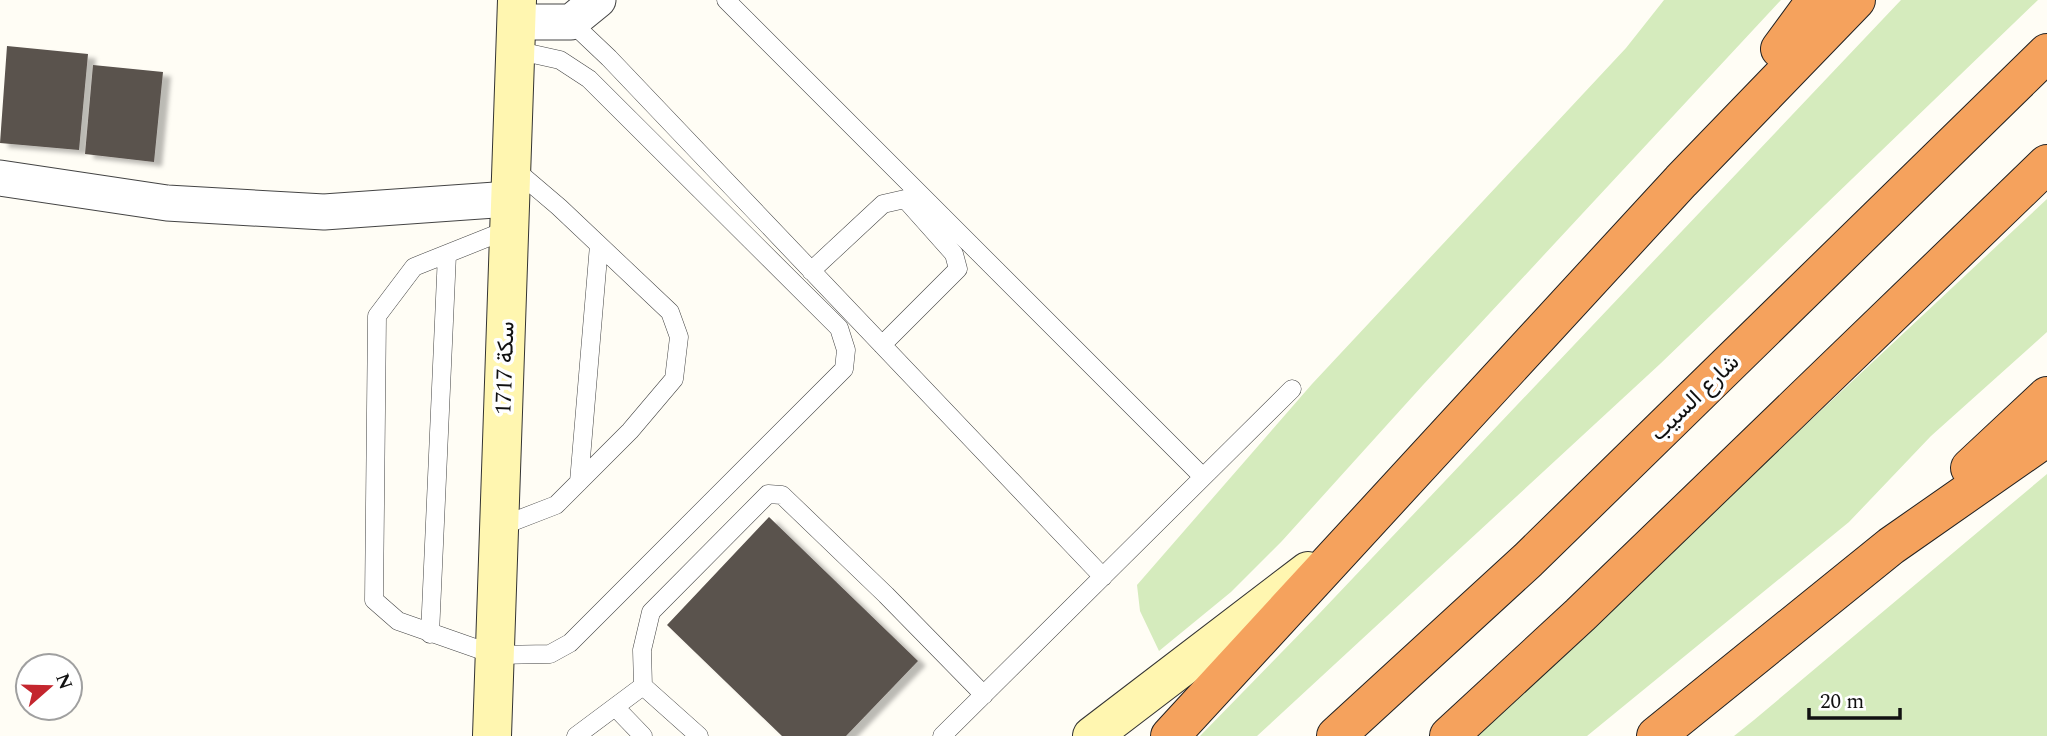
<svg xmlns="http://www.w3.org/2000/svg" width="2047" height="736" font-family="Spectral,Vazirmatn,serif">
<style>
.green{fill:#d5ebbd}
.building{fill:#5a524d;filter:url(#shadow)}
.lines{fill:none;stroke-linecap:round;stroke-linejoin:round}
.lane-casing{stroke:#444;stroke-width:19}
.street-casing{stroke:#444;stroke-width:37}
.secondary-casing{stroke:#333;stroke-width:40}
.highway-casing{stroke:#222;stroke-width:40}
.lane{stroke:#fff;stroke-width:18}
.street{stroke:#fff;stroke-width:35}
.secondary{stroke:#fff6b0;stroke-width:38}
.highway{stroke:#f5a25d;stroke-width:38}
.labels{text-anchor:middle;stroke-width:7;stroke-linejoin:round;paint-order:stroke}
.street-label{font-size:23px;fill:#111;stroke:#fff}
</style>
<defs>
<filter id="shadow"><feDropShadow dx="8" dy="4.5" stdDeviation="2" flood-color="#0004"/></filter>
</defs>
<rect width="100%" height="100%" fill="#fffdf5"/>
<path class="green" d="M 1664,0 L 1781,0 L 1423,385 L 1282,541 L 1231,592 L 1159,651 L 1140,611 L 1137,585 L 1312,384 L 1626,48 Z
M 1901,0 L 2038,0 L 1660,364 L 1257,736 L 1200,736 L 1317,616 Z
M 2047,199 L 2047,332 L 1931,436 L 1849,522 L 1587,736 L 1473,736 Z
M 2047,474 L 2047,736 L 1734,736 L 1754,720 Z"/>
<path class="building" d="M 7,46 L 88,54 L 79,150 L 0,143 Z
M 93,65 L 163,72 L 154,162 L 85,154 Z
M 769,517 L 918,661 L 846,736 L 782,736 L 667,625 Z"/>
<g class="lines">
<defs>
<path id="lane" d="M 726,0 L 1203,477
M 571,22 L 609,58 L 1103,577
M 509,229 L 414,267 L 377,316 L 374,600 L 398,621 L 495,655 L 550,654 L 570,643 L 844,369 L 846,350 L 839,328 L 589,79 L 560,60 L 515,50
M 811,271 L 883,204 L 905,199 L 954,254 L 958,269 L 882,345
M 579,482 L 599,245
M 499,527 L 556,505 L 630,431 L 674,379 L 679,337 L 670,312 L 559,207 L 512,167
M 430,634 L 447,254
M 643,686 L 642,650 L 651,612 L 768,494 L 782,495 L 886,595 L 984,695
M 616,708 L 643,736
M 576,736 L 643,686 L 699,736
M 942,736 L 1292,389"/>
<path id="street" d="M 516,22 L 571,22 L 598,0
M 0,178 L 167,203 L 324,212 L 510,199"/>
<path id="secondary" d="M 492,736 L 517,0
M 1092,736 L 1308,571"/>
<path id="highway" d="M 1780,49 L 1816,0
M 1970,468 L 2047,396
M 1170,736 L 1681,181 L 1856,0
M 1336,736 L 1528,560 L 2047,53
M 1449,736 L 1580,615 L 2047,164
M 1656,736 L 1891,546 L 2047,437"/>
</defs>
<use href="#lane" class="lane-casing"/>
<use href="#street" class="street-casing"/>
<use href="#secondary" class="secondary-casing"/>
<use href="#highway" class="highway-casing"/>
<use href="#lane" class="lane"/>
<use href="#street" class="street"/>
<use href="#secondary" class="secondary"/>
<use href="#highway" class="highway"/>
</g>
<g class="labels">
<g class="street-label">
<text transform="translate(504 368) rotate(-88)" y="8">سكة 1717</text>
<text transform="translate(1694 397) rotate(-44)" y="8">شارع السيب</text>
</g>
</g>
<g transform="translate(49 687) rotate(70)"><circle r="33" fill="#ffffff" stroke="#a0a0a0" stroke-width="2"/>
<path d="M0-5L12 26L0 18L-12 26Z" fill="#c4262e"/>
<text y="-10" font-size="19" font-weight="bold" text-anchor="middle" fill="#111111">N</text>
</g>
<path d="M1809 708v10h91v-10" fill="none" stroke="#111111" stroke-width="3.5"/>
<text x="1820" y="708" font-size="21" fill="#111111" stroke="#ffffff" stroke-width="5" paint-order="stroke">20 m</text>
</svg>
